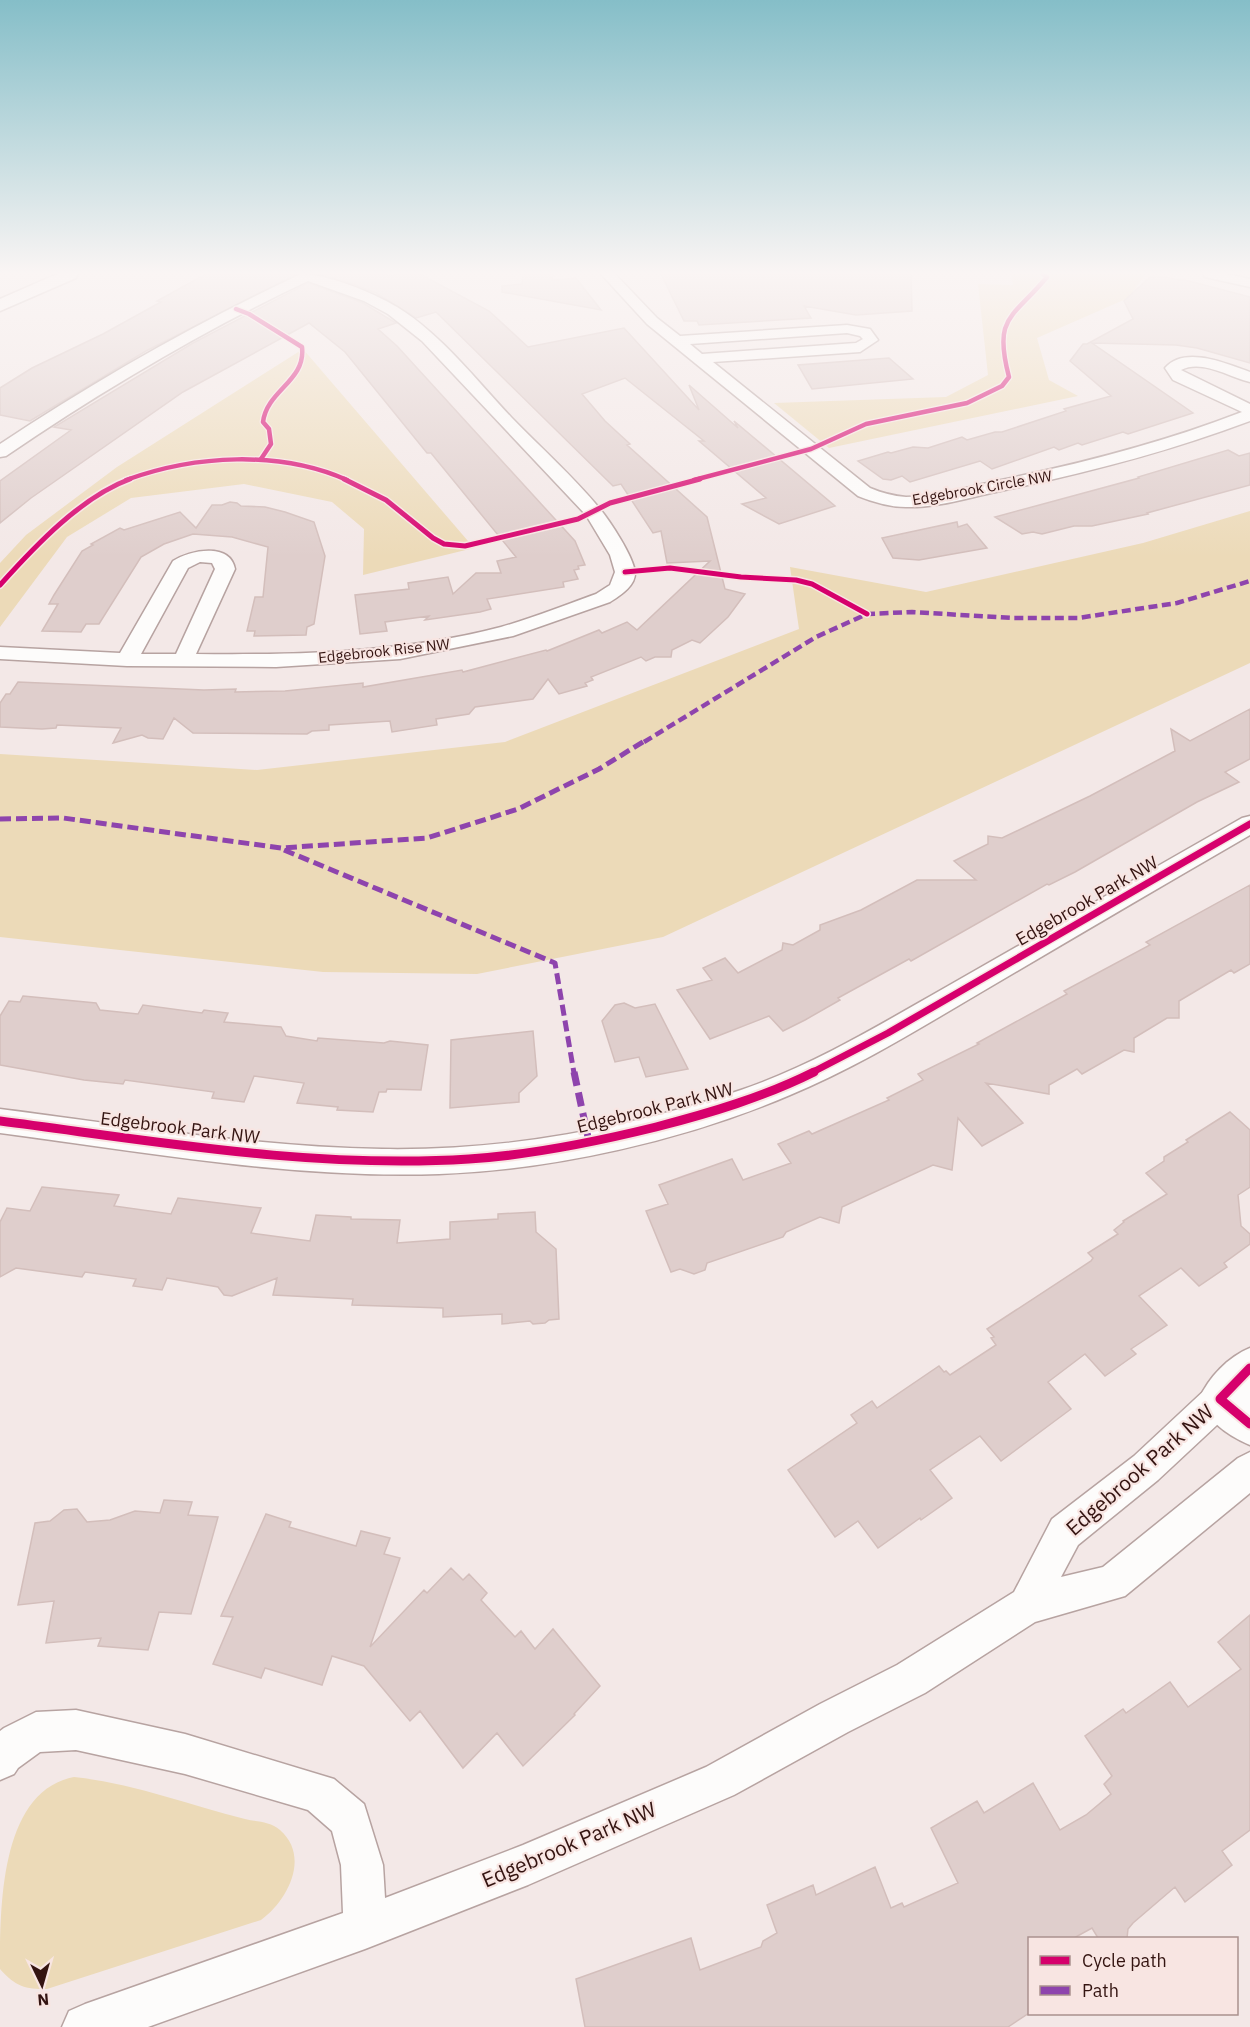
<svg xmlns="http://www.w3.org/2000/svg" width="1250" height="2027" font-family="'IBM Plex Sans',sans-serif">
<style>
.green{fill:#ecdab8}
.building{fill:#dfcecc;stroke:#d3bebb;stroke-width:1.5}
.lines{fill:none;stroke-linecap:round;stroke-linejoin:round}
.street-casing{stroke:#b7a3a1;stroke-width:3}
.secondary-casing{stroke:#b7a3a1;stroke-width:3}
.primary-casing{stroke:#b7a3a1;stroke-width:3}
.street{fill:#fdfcfb;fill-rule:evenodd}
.secondary{fill:#fdfcfb;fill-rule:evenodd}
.primary{fill:#fdfcfb;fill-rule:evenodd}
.quiet-far2{stroke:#8e44ad;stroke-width:4.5;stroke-dasharray:9 4.5;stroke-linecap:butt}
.quiet-far1{stroke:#8e44ad;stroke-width:5;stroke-dasharray:11 5;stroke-linecap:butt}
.quiet{stroke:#8e44ad;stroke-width:7;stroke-dasharray:14 7;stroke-linecap:butt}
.cycleway-far3-casing{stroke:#f8e5e2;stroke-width:7}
.cycleway-far2-casing{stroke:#f8e5e2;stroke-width:8}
.cycleway-far1-casing{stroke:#f8e5e2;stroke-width:10}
.cycleway-casing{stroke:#f8e5e2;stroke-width:13}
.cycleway-far3{stroke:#d6006c;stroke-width:4.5}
.cycleway-far2{stroke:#d6006c;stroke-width:5}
.cycleway-far1{stroke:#d6006c;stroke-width:7}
.cycleway{stroke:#d6006c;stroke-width:9}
.labels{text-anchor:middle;stroke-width:4.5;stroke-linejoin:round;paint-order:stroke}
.far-street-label{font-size:15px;fill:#341411;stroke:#f8e5e2}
.street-label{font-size:18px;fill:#341411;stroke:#f8e5e2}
.near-street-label{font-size:21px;fill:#341411;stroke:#f8e5e2}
</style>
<rect width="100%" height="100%" fill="#f3e8e7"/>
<path class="green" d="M 1011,274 L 1146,274 L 1128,298 L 1037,338 L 1049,380 L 1078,396 L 829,448 L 774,403 L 946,397 L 988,375 L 978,284 L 1013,285 Z
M 303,349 L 474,548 L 363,575 L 364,529 L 332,502 L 244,484 L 131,498 L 67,537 L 0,627 L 0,563 L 26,535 L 117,467 Z
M 1250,511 L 1250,663 L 663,937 L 477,974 L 323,972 L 0,937 L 0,754 L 257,770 L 505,742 L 799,629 L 790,567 L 926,592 L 1143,543 Z
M 74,1777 C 132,1783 189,1805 245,1819 C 257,1822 270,1821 280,1830 C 311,1857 287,1901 261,1920 L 47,1989 C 25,1989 16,1987 0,1969 C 0,1907 0,1791 74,1777 Z"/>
<path class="building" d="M 206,274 L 297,274 L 146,351 L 30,421 L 0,415 L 0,388 L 32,368 L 103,334 L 161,302 L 157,301 Z
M 318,274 L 383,274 L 391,276 L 397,274 L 420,274 L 489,311 L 528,347 L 624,328 L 699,410 L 689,385 L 738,428 L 734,421 L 835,506 L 779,524 L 742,504 L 766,498 L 699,441 L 704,441 L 625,378 L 582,394 L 605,421 L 630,444 L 627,445 L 707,517 L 725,589 L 745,594 L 728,617 L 700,643 L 692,640 L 672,650 L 671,657 L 655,657 L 646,661 L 641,657 L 591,677 L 593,680 L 585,683 L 587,686 L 559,694 L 548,679 L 533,699 L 475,707 L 469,714 L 436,719 L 437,725 L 392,732 L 390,721 L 329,725 L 329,730 L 312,731 L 307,734 L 193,733 L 174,718 L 163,739 L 148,738 L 142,735 L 113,743 L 121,728 L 57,725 L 56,728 L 42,729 L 0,727 L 0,703 L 6,694 L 10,694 L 18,682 L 204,690 L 236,689 L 235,692 L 285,691 L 363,683 L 363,687 L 462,670 L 463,672 L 546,650 L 547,651 L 599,630 L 602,633 L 627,622 L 637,630 L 710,561 L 667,563 L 661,531 L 653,533 L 621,484 L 613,486 L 436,312 L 416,318 L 376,293 L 350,283 Z
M 523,274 L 553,274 L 552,280 L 576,278 L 601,310 L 502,292 L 502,286 L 522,284 Z
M 661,274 L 911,274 L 912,311 L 856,315 L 804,306 L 811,318 L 699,325 L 697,321 L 684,321 Z
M 1155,276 L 1189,281 L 1250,297 L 1250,363 L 1197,348 L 1176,345 L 1092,343 L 1193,413 L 1128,434 L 1123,432 L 1082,445 L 1078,443 L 1059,450 L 1054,447 L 992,469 L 980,461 L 910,482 L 902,476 L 891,480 L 883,479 L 858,461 L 888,452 L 891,453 L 913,447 L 928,448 L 962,437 L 967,440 L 995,432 L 1002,432 L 1066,411 L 1064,409 L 1111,396 L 1070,361 L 1083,344 L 1087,344 L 1133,319 L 1124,301 L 1150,277 Z
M 308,283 L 363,303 L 396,323 L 378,329 L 397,346 L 575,541 L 585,565 L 578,566 L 579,569 L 574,570 L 578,579 L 563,582 L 564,587 L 487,599 L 491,609 L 480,612 L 425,620 L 429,616 L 385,622 L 387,631 L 360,634 L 355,595 L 409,589 L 408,583 L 448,577 L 453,594 L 476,573 L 501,573 L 497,561 L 516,557 L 431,453 L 427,453 L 345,352 L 309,323 L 183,392 L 31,498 L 0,523 L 0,481 L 71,430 L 54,427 L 193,343 Z
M 889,358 L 913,379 L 812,389 L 798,365 Z
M 1228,450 L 1239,456 L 1250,453 L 1250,485 L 1147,513 L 1148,514 L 1092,526 L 1074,526 L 1042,534 L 1033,532 L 1022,534 L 995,517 L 1139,478 L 1138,477 Z
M 230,502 L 237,503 L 241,506 L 265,507 L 285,512 L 314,522 L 325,556 L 314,624 L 307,627 L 306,635 L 254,636 L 255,631 L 247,631 L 255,597 L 263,597 L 268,547 L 232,537 L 193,534 L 164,544 L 141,557 L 99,624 L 86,624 L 81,632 L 42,631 L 58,604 L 49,604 L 54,595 L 82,551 L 93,545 L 91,544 L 120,528 L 124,530 L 180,512 L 196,528 L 212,505 L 222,505 Z
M 957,522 L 958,527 L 967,524 L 987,548 L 919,560 L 893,558 L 882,538 Z
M 1250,709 L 1250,759 L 1225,772 L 1239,782 L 1197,802 L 1075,872 L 1049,885 L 1047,884 L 911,961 L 909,959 L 838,998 L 840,1000 L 805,1020 L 783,1031 L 769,1016 L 710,1039 L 677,990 L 712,980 L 703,968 L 725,958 L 738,973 L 782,950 L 783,943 L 793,945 L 820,930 L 820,925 L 861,910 L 917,880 L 976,880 L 954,861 L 988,844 L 988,836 L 1002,838 L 1090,796 L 1175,751 L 1171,729 L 1190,741 Z
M 1250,885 L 1250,964 L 1234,973 L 1231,970 L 1179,1001 L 1179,1018 L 1167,1018 L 1134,1038 L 1134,1052 L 1124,1050 L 1082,1074 L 1077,1069 L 1049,1085 L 1049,1094 L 986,1083 L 1023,1123 L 982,1146 L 958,1118 L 952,1170 L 933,1165 L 842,1207 L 839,1223 L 820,1217 L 786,1232 L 783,1237 L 707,1263 L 705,1270 L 694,1274 L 680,1269 L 671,1272 L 646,1211 L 668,1204 L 659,1185 L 732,1159 L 743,1180 L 791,1163 L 778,1144 L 809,1131 L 812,1134 L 889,1100 L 887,1098 L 923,1080 L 918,1074 L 979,1044 L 977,1043 L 1067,994 L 1064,991 L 1150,945 L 1146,942 Z
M 23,996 L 96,1003 L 100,1010 L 138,1014 L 143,1005 L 202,1013 L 204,1010 L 228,1013 L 224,1022 L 281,1027 L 286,1036 L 317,1041 L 318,1038 L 384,1043 L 390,1041 L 428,1045 L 421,1090 L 387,1089 L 386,1092 L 379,1092 L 373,1112 L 337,1110 L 338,1107 L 297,1103 L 304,1083 L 254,1076 L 244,1102 L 212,1098 L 214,1092 L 125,1080 L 123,1084 L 84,1080 L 0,1065 L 0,1016 L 9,1001 L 20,1002 Z
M 624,1003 L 635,1008 L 655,1004 L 688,1069 L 646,1077 L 639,1057 L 615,1062 L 602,1021 L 615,1005 Z
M 533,1031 L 537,1076 L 519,1093 L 519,1102 L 450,1108 L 451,1040 Z
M 1230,1112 L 1250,1130 L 1250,1187 L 1238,1195 L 1241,1226 L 1250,1234 L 1250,1244 L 1224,1263 L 1227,1267 L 1199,1286 L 1181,1268 L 1139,1296 L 1167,1325 L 1131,1349 L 1136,1354 L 1105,1376 L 1085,1354 L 1048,1382 L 1071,1409 L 1001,1461 L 980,1436 L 930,1470 L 952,1498 L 921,1520 L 920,1518 L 878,1548 L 858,1521 L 835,1537 L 788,1470 L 857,1423 L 851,1415 L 872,1401 L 877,1408 L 939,1366 L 944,1372 L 946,1371 L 950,1375 L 996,1345 L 991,1338 L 994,1337 L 987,1329 L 1091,1261 L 1093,1258 L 1088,1253 L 1118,1234 L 1114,1230 L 1124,1222 L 1123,1221 L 1167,1194 L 1146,1173 L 1164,1161 L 1164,1157 L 1188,1142 L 1186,1140 Z
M 42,1187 L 119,1195 L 114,1206 L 171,1214 L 178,1198 L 261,1208 L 251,1233 L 310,1241 L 316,1215 L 351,1217 L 351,1219 L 400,1220 L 397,1243 L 450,1239 L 450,1222 L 498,1219 L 498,1214 L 535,1212 L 536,1232 L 556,1249 L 559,1319 L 549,1320 L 545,1323 L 533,1324 L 530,1321 L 502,1324 L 502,1314 L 443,1317 L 443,1308 L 352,1305 L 353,1299 L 273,1295 L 277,1278 L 232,1296 L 224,1295 L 218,1287 L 167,1278 L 162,1290 L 133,1286 L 136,1279 L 85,1272 L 82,1277 L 16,1268 L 0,1277 L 0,1222 L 7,1208 L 30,1211 Z
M 164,1500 L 192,1502 L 188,1515 L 218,1517 L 191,1614 L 159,1612 L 148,1650 L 98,1646 L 101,1638 L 46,1643 L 54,1601 L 18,1605 L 35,1523 L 50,1521 L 64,1510 L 77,1509 L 87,1522 L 110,1520 L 135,1511 L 160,1513 Z
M 266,1514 L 291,1522 L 289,1527 L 356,1546 L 361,1531 L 390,1538 L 384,1554 L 400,1558 L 370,1647 L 424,1590 L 427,1593 L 451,1568 L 463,1580 L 469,1574 L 487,1593 L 481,1600 L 515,1637 L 521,1631 L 535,1649 L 553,1629 L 600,1686 L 574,1714 L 575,1715 L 523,1766 L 497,1733 L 463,1768 L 420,1711 L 410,1721 L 364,1666 L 332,1656 L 322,1685 L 265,1668 L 261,1678 L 213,1664 L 233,1617 L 221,1616 Z
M 1250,1615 L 1250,1830 L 1222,1851 L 1232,1865 L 1185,1902 L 1175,1887 L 1133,1923 L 1128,1929 L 1127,1938 L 1098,1938 L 1092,1928 L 1074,1938 L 1029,1938 L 1029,2013 L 1008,2027 L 585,2027 L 576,1979 L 691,1938 L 700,1970 L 761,1947 L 763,1941 L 777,1933 L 767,1905 L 813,1885 L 816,1895 L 875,1867 L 891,1908 L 902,1903 L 904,1907 L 958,1883 L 931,1828 L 977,1801 L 984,1813 L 1033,1783 L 1060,1830 L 1086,1815 L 1111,1794 L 1104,1784 L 1112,1776 L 1085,1736 L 1123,1709 L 1126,1713 L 1170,1682 L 1188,1707 L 1241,1669 L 1218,1642 Z"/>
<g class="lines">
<defs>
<path id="street" d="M 301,274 C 327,274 372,292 397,307 C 441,334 476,380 511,417 C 540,447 573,476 600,509 C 610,521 633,556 635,572 C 636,586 619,596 610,602 L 513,636 L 400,659 L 276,667 L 127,666 L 0,659 L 0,647 L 120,653 L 173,561 C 190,550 230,542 235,569 L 196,654 C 298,655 402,653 501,627 C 533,618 565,605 596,594 L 610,585 L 615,572 L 610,555 L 586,515 L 422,341 L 388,314 L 364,301 L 308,281 C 202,331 103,390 6,456 L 0,457 L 0,444 C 96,380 196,323 301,274 ZM 200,562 L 212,563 L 215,569 L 176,654 L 141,654 L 188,568 Z
M 601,274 L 615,274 L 657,318 L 680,336 L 847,325 L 870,329 L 878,340 L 860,352 L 713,362 L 870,488 C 882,493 893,496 906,497 C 936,497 967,487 996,481 C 1080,464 1162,443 1242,412 L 1173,380 L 1165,368 C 1185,345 1227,364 1250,372 L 1250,382 C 1229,377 1202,359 1181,370 L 1250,404 L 1250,421 C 1168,452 1082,474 996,492 C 967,498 936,508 906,507 C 890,507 873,502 858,496 L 647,324 ZM 847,333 L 860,336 L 863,339 L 856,343 L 702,354 L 690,344 Z
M 1203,274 L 1227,274 L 1250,279 L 1250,287 L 1205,277 Z
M 1250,816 L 1250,835 C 1163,885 1077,936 990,987 C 925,1025 860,1066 790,1095 C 686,1140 553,1170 439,1174 C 292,1179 146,1152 0,1133 L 0,1109 C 127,1125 254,1147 382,1149 C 503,1151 626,1129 741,1090 C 814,1065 881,1024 948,986 C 1046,930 1144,874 1242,818 Z
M 1220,1382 L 1232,1387 L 1237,1399 L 1232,1411 L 1158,1480 L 1078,1545 L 1061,1577 L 1103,1567 L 1238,1458 L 1250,1452 L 1250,1493 L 1125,1596 L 1035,1622 L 925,1693 L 848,1732 L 734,1795 L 528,1885 L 365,1949 L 148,2027 L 62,2027 L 69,2011 L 85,2004 L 343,1913 L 341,1865 L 332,1831 L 308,1810 L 185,1774 L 76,1750 L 40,1752 L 18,1768 L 14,1774 L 0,1780 L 0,1731 L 4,1728 L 36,1712 L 76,1710 L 185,1734 L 334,1779 L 364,1804 L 383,1865 L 385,1898 L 523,1845 L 706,1767 L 820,1704 L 897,1665 L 1014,1592 L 1052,1519 L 1134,1456 L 1208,1387 Z"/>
<path id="secondary" d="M 1250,1348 L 1250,1445 C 1228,1436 1208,1421 1199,1399 C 1209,1377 1228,1357 1250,1348 Z"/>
<path id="primary" d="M 57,274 L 78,274 L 76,278 L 0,311 L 0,299 Z"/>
</defs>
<use href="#street" class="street-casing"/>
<use href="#secondary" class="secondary-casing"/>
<use href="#primary" class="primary-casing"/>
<use href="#street" class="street"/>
<use href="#secondary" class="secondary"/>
<use href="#primary" class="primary"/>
<path class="quiet-far2" d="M 644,742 L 816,637 L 867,614 L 912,612 L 1012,618 L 1078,618 L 1177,603 L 1250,581"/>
<path class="quiet-far1" d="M 0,819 L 63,818 L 281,848 L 427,838 L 518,809 L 599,769 L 646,740
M 284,850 L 555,963 L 574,1073"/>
<path class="quiet" d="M 574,1072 L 589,1142"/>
<defs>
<path id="cycleway-far3" d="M 236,309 L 249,314 L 302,347 C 306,381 267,390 263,422 L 269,429 L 271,444 L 261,459
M 126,480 C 195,455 279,450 347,480
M 694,480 L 811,449 L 866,424 L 967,403 L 1002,386 L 1009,377 C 993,316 1012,319 1047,277 L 1043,274"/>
<path id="cycleway-far2" d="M 344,479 L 386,500 L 433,538 L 444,544 L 465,546 L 578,519 L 610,503 L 700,479
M 625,572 L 670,568 L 741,577 L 796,580 L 812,584 L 867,614
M 0,585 C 35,546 81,497 130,479"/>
<path id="cycleway-far1" d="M 811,1073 L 888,1033 L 1250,824"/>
<path id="cycleway" d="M 0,1121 C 155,1141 311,1169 469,1159 C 532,1155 595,1142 656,1127 C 710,1113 764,1097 814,1072
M 1250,1368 L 1220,1399 L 1250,1424"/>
</defs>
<use href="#cycleway-far3" class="cycleway-far3-casing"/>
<use href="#cycleway-far2" class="cycleway-far2-casing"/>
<use href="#cycleway-far1" class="cycleway-far1-casing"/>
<use href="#cycleway" class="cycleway-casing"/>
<use href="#cycleway-far3" class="cycleway-far3"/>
<use href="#cycleway-far2" class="cycleway-far2"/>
<use href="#cycleway-far1" class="cycleway-far1"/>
<use href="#cycleway" class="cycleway"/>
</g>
<linearGradient id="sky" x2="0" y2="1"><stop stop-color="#85bec8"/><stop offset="0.49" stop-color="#faf5f4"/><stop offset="1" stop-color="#faf5f4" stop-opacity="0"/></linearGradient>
<rect width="1250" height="557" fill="url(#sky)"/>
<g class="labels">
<g class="far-street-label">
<text transform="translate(982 488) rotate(-10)" y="5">Edgebrook Circle NW</text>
<text transform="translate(384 651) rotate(-6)" y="5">Edgebrook Rise NW</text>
</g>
<g class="street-label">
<text transform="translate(1087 901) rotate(-30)" y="6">Edgebrook Park NW</text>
<text transform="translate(655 1108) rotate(-14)" y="6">Edgebrook Park NW</text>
<text transform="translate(180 1128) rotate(7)" y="6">Edgebrook Park NW</text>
</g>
<g class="near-street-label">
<text transform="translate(1140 1470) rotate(-41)" y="7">Edgebrook Park NW</text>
<text transform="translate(569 1845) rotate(-23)" y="7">Edgebrook Park NW</text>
</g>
</g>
<rect x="1028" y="1937" width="210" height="78" fill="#f8e5e2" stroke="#aa918e" stroke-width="1.5"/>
<rect x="1040" y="1956" width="30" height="9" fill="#d6006c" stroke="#aa918e" stroke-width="1.5"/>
<text x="1082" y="1967" font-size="18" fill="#341411">Cycle path</text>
<rect x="1040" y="1986" width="30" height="9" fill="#8e44ad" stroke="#aa918e" stroke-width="1.5"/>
<text x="1082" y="1997" font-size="18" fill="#341411">Path</text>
<g transform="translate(42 1985) rotate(175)" stroke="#f8e5e2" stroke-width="4.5" paint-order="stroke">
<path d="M0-4.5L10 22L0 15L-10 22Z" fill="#341411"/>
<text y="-9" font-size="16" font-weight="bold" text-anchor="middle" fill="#341411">N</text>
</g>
</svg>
